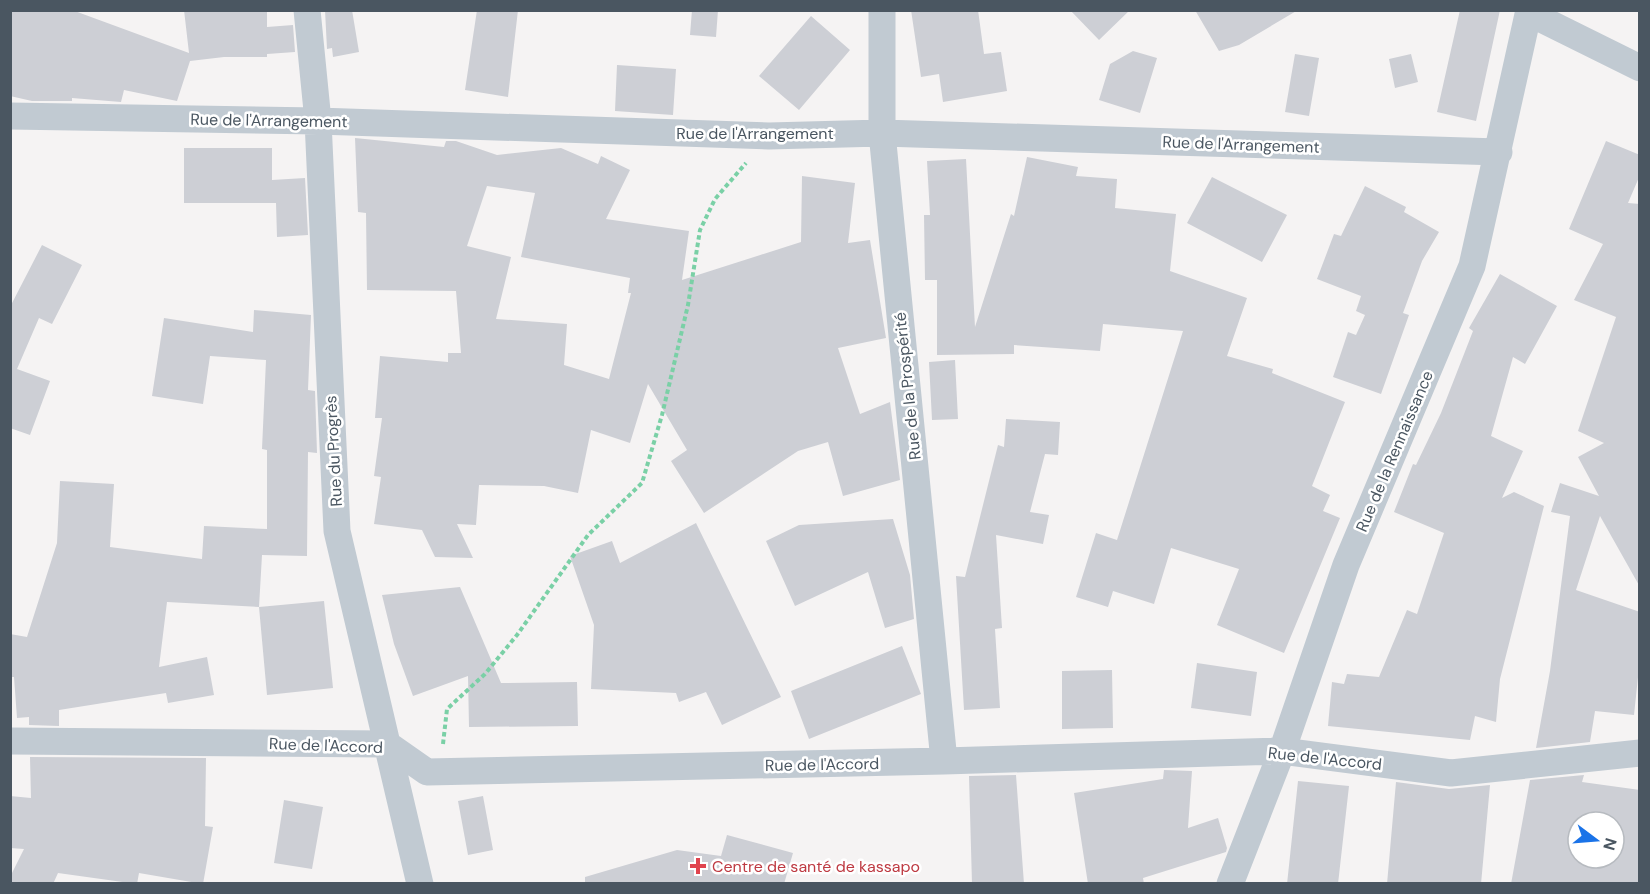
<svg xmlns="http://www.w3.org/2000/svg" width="1650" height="894" font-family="'DM Sans',sans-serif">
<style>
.building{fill:#cdcfd5;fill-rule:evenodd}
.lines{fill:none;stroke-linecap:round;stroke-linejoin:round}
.path{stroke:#7ad0a6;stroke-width:4;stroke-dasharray:4.5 3;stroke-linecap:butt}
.minor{stroke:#c1cad2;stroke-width:27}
.health-dot{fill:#e0444e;stroke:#fff;stroke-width:2}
.labels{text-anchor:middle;stroke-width:5;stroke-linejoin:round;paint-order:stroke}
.street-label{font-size:16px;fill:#4a5661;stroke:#fff}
.health-label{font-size:16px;fill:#be3a42;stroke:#fff;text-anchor:start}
</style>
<rect width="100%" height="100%" fill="#f5f3f3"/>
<path class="building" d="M 10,10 L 72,10 L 189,53 L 184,10 L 267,12 L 267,27 L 293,25 L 295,52 L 267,54 L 267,57 L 224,57 L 190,61 L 177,101 L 124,90 L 121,102 L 72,98 L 72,101 L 32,101 L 10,96 Z
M 325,10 L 352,10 L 359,52 L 333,57 L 332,48 L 327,49 Z
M 477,10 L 518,10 L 508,97 L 465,90 Z
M 692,10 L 718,10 L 716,37 L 690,35 Z
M 911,10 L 978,10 L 984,54 L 1001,52 L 1007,91 L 943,102 L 939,74 L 921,77 Z
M 1070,10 L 1130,10 L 1099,40 Z
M 1195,10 L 1298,10 L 1239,45 L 1219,51 Z
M 1460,10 L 1500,10 L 1476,121 L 1437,112 Z
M 811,16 L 850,50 L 799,110 L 759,76 Z
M 1133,51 L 1157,58 L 1140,113 L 1099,100 L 1110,64 Z
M 1295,54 L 1319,58 L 1309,116 L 1285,112 Z
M 1411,54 L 1418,82 L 1395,88 L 1389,59 Z
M 617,65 L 676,69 L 673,115 L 615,111 Z
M 355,138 L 444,147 L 446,141 L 456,141 L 497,155 L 561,148 L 598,164 L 601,156 L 630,170 L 606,219 L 689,231 L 682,280 L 801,242 L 802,176 L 855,183 L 848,243 L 870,240 L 886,338 L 838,348 L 860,414 L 890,402 L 900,480 L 843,496 L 828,442 L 798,451 L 704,513 L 671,461 L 687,450 L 648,384 L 630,443 L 591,430 L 578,493 L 544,486 L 479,485 L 476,525 L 457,524 L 473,558 L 435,557 L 422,530 L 374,524 L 381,477 L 374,476 L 382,418 L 375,418 L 380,356 L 448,362 L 448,353 L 461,353 L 456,291 L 367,290 L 366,213 L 358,212 ZM 487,186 L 535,193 L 521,257 L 630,278 L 628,293 L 631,293 L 609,379 L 564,365 L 567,324 L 496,319 L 511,257 L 467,246 Z
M 1606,141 L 1640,155 L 1640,175 L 1628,203 L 1640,204 L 1640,587 L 1600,516 L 1576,590 L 1640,612 L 1640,658 L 1634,715 L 1595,711 L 1590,742 L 1536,748 L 1550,671 L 1570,516 L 1551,512 L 1560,483 L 1599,496 L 1578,457 L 1604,443 L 1578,431 L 1616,317 L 1574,300 L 1603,244 L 1569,229 Z
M 184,148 L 272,148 L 272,180 L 305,178 L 308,235 L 277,237 L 276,203 L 184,203 Z
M 1027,157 L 1078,167 L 1076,176 L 1117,179 L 1115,208 L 1176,214 L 1170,271 L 1247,298 L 1227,356 L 1273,369 L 1272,373 L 1345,402 L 1312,486 L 1330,495 L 1323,511 L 1340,518 L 1284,653 L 1217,625 L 1239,569 L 1171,548 L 1154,604 L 1113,591 L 1108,607 L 1076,597 L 1096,533 L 1117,540 L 1183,331 L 1103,324 L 1100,351 L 1014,345 L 1014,354 L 937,355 L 937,280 L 925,280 L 924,215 L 930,215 L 927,161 L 966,159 L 975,327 L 1011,214 L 1014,216 Z
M 1212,177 L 1287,215 L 1262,262 L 1187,223 Z
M 1365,186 L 1406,207 L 1404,212 L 1439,232 L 1422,261 L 1403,313 L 1409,315 L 1381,394 L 1333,377 L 1348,332 L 1356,335 L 1365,315 L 1356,311 L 1361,296 L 1317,279 L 1334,234 L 1341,236 Z
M 42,245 L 82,265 L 52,324 L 39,318 L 17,369 L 50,381 L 30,435 L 10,428 L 10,307 Z
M 1500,274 L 1557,306 L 1525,364 L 1513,357 L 1491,436 L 1523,451 L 1502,498 L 1514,492 L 1544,506 L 1500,679 L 1496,722 L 1475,716 L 1470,740 L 1328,726 L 1332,682 L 1344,684 L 1347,674 L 1379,677 L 1407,610 L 1417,614 L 1444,533 L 1394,512 L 1413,464 L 1416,465 L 1441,413 L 1473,331 L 1469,328 Z
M 254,310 L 311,315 L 308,390 L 315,391 L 317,453 L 308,452 L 307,556 L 262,555 L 259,607 L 167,602 L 159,667 L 207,657 L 214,695 L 168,703 L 166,693 L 59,710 L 59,726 L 29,725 L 29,717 L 17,718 L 14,677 L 10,677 L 10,634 L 27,637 L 57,543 L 60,481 L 114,484 L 110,547 L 202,559 L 204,526 L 267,529 L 267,450 L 262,449 L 266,360 L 210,356 L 203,404 L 152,396 L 164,318 L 253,332 Z
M 955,360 L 958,419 L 932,420 L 929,362 Z
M 1006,419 L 1060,422 L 1058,455 L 1045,454 L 1030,512 L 1049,515 L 1043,544 L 996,535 L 1002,628 L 995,629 L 1000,708 L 964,710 L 956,576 L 965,577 L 998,445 L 1004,447 Z
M 893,519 L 910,575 L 914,619 L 885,628 L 868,572 L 795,606 L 766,541 L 799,525 Z
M 696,523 L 781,697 L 722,725 L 706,692 L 679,702 L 676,693 L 591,689 L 594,625 L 570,556 L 612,541 L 620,563 Z
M 460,587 L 501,683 L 577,682 L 578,726 L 469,727 L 468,676 L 413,696 L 394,644 L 382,595 Z
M 324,601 L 333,688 L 267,695 L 259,607 Z
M 902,646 L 921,694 L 809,739 L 791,691 Z
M 1197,663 L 1257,672 L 1251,716 L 1191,708 Z
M 1112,670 L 1113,728 L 1062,729 L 1062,671 Z
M 30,757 L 206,758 L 205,826 L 213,827 L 203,884 L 139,873 L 137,884 L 58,873 L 53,884 L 10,884 L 10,877 L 24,849 L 10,848 L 10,796 L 31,798 Z
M 1164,770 L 1192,771 L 1188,828 L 1218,818 L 1227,848 L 1226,852 L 1143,878 L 1144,884 L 1088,884 L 1074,793 L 1163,779 Z
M 1016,775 L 1024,884 L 972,884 L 969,776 Z
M 1584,775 L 1582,782 L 1640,790 L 1640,884 L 1511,884 L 1530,780 ZM 1578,822 L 1614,822 L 1614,858 L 1578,858 Z
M 1298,781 L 1349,786 L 1338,884 L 1287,884 Z
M 1396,782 L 1449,789 L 1490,785 L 1481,884 L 1387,884 Z
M 483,796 L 493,850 L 468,855 L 458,801 Z
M 284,800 L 323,807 L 312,869 L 274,863 Z
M 727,835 L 793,853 L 784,884 L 585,884 L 585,877 L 677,850 L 721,856 Z"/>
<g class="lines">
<path class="path" d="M 443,744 L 447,709 L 485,674 L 517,635 L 588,535 L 642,483 L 662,415 L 688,305 L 700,230 L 715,199 L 746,163"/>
<path class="minor" d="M 307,10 L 318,121 L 337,531 L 420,884
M 882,10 L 882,133 L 944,761
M 1529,13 L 1640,68
M 10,116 L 318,121 L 769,136 L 882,133 L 1499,152
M 10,741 L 387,744 L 427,772 L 944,761 L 1282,751 L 1451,773 L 1640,753
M 1230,884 L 1282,751 L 1346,565 L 1472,266 L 1529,10"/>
</g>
<path class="health-dot" d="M695 857h6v6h6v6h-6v6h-6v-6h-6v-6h6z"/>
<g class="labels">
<g class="street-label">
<text transform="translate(269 120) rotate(1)" y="6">Rue de l'Arrangement</text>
<text x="755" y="139">Rue de l'Arrangement</text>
<text transform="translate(1241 144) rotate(2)" y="6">Rue de l'Arrangement</text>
<text transform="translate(907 386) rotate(-96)" y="6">Rue de la Prospérité</text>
<text transform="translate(333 451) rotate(-93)" y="6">Rue du Progrès</text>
<text transform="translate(1394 451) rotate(-67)" y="6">Rue de la Rennaissance</text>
<text transform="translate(326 745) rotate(2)" y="6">Rue de l'Accord</text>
<text transform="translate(1325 758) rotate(6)" y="6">Rue de l'Accord</text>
<text transform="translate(822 764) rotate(-1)" y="6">Rue de l'Accord</text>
</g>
<g class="health-label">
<text x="712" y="872">Centre de santé de kassapo</text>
</g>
</g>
<rect width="1650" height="894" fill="none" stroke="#4a5661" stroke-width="24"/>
<g transform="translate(1596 840) rotate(106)"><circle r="28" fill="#ffffff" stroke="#b7bbc0" stroke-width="1.5"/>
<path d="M0-4.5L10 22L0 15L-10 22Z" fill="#1a73e8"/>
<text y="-9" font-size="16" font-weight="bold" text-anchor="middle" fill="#4a5661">N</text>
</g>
</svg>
